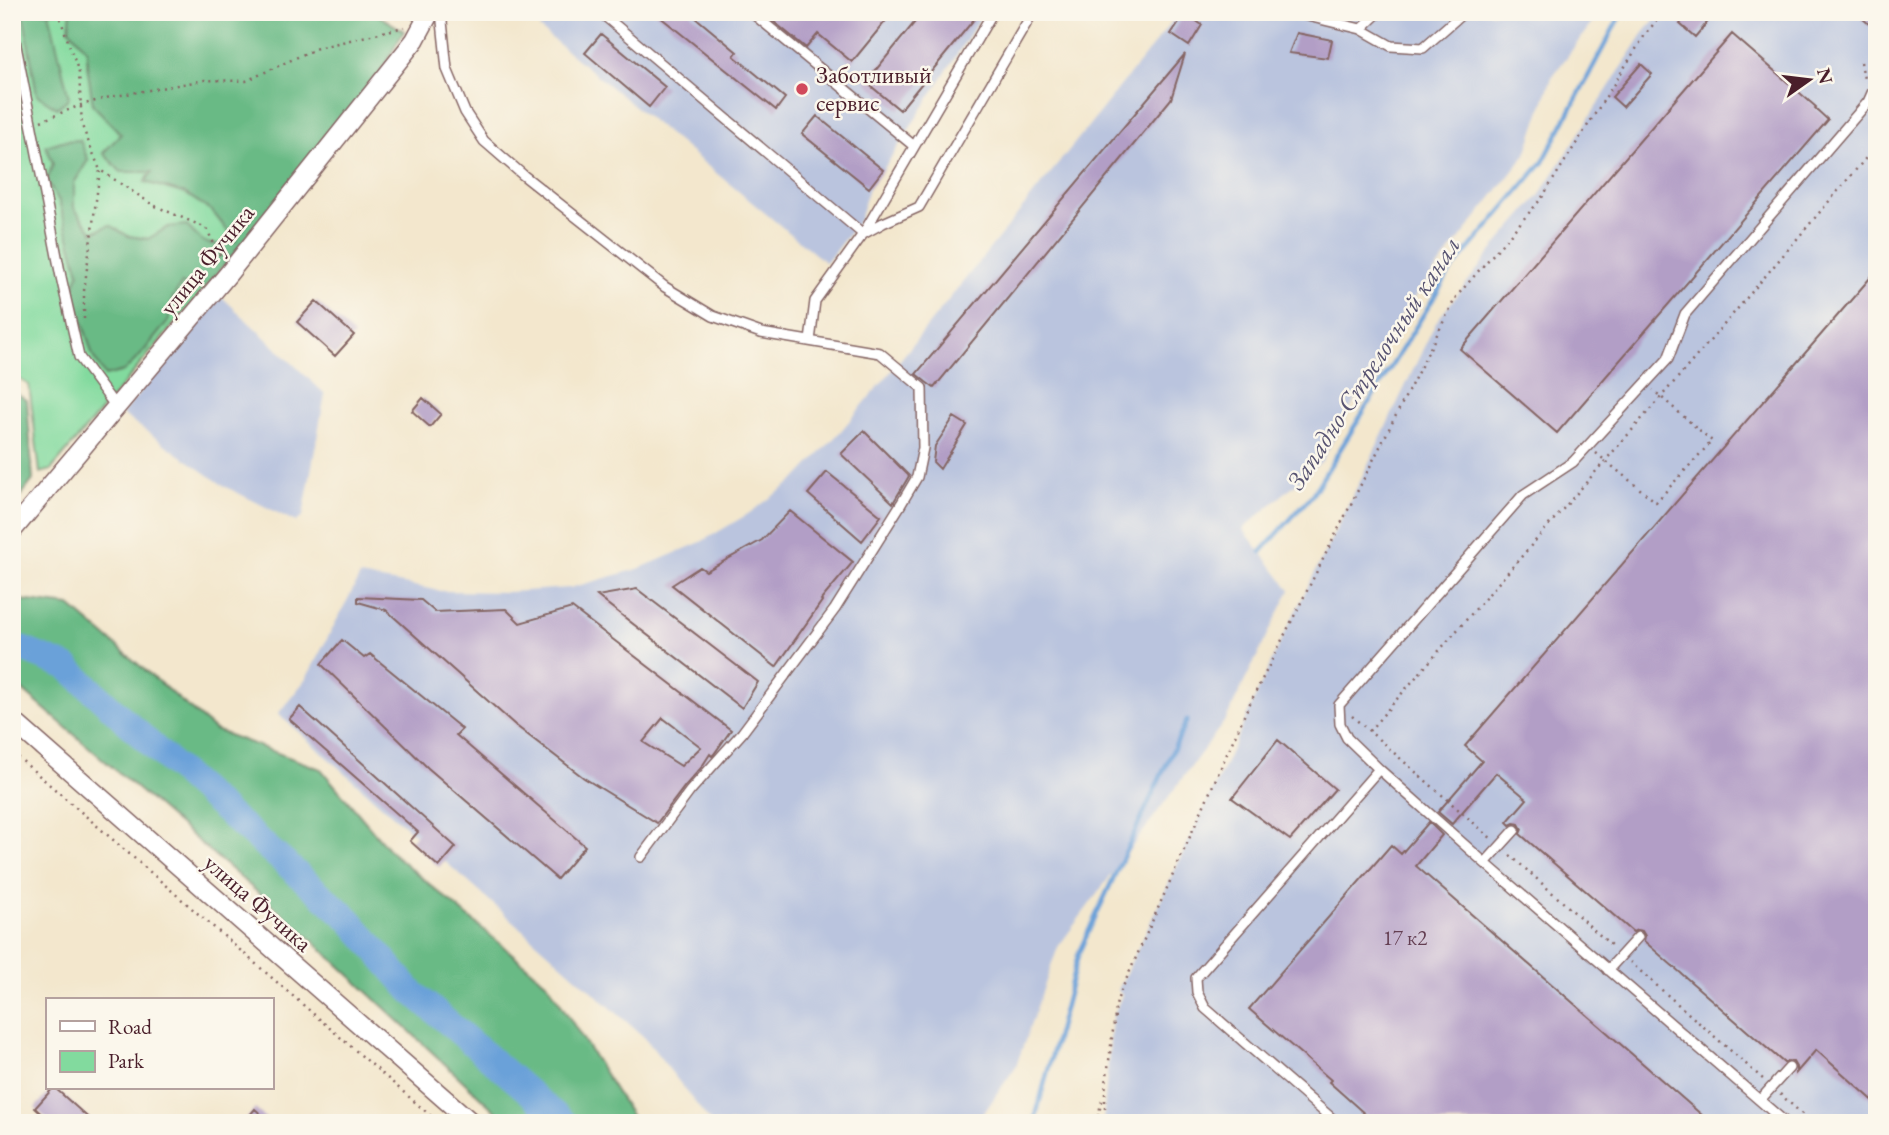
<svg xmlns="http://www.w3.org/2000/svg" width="1889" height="1135" font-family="'EB Garamond',serif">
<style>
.industrial{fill:#bac4de}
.green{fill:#82da9e;stroke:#667c64;stroke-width:2}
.forest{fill:#69ba85;stroke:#5a6c58;stroke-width:2}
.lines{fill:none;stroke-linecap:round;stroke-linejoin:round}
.stream{stroke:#6ba1d9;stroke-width:4.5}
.river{stroke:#6ba1d9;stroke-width:26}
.building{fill:#b29ec6;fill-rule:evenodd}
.service-casing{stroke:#856564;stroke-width:12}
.minor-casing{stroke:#856564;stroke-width:21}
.path{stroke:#856564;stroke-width:2.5;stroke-dasharray:2 5;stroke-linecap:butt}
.service{stroke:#fff;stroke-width:9}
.minor{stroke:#fff;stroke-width:18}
.poi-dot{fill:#d1495b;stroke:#fbf7ec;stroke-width:2.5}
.labels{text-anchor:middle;stroke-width:5;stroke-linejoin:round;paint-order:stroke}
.number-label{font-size:21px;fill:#643f52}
.poi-label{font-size:24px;fill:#4a1f2b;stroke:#fbf7ec;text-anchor:start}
.street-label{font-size:24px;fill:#4a1f2b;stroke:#fbf7ec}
.water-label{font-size:26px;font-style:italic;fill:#575371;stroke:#fbf7ec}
</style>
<rect width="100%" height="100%" fill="#fbf7ec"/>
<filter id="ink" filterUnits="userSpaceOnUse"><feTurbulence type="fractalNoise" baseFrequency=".0143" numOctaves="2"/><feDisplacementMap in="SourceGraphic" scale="14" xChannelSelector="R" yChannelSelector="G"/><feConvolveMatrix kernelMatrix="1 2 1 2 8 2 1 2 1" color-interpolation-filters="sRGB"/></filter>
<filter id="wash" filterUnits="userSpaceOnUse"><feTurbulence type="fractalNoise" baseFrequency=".00686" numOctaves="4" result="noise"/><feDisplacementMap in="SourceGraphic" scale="28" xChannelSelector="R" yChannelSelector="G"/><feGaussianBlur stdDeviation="1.57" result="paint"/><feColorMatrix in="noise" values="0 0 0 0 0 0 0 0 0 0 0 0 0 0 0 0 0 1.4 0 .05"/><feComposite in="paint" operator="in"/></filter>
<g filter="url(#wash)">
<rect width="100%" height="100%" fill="#f3e7cd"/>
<path class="industrial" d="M 552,12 L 984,12 L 883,170 L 869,188 L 859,220 L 826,263 L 539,28 Z
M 1180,12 L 1600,12 L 1552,77 L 1526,154 L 1402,313 L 1322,461 L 1243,529 L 1290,590 L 1226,719 L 1058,947 L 1016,1066 L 977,1123 L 711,1123 L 645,1038 L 278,714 L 306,679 L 360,576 L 441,591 L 509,592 L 570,588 L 638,569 L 701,542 L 748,514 L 795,480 L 840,432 L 889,374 Z
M 1661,12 L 1877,12 L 1877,1123 L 1103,1123 L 1112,1019 L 1122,995 L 1118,990 L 1223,769 L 1279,645 L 1361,479 L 1436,322 L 1499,242 L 1539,196 L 1643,34 Z
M 221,296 L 325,394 L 303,516 L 296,522 L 224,486 L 122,414 Z"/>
<path class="green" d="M 12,12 L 71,12 L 69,29 L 87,50 L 87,65 L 106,119 L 122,134 L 104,153 L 139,171 L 152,172 L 145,182 L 186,194 L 212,211 L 236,242 L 215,245 L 202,242 L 168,227 L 149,239 L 128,236 L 110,225 L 93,232 L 74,208 L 74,183 L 88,160 L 53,163 L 47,181 L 59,201 L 71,241 L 79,273 L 73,291 L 93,356 L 169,320 L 173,297 L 182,284 L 203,290 L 51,470 L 40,473 L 29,385 L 12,375 L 12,298 L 21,273 L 12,251 Z"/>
<path class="forest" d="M 23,12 L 49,12 L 69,98 L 57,108 L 37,95 Z
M 71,12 L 373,12 L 404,31 L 364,101 L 203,290 L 182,284 L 173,297 L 169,320 L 140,356 L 124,371 L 105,376 L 93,356 L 73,291 L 79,273 L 59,201 L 47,181 L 53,163 L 46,146 L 62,141 L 80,140 L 88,160 L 74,183 L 74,208 L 93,232 L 110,225 L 128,236 L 148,239 L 168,227 L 186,225 C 204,244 209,249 236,241 L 212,211 L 186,194 L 145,182 L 152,172 L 121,172 L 103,153 L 121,134 L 93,105 L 87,65 L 87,50 L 69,29 Z
M 12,391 L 27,400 L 33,480 L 12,507 Z
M 12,599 L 70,606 L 215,730 L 321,769 L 390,851 L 548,984 L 636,1123 L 508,1123 L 299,928 L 12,681 Z"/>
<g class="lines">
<path class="stream" d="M 1261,552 L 1312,495 L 1449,273 L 1543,162 L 1622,12
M 1034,1123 L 1079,952 L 1187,720"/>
<path class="river" d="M 12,645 L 67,667 L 193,783 L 349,919 L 411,991 L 565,1123"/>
</g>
<g id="blocks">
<path class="building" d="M 654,12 L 689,12 L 737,52 L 734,56 L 785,98 L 776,110 Z
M 762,12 L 893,12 L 852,62 L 818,34 L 806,48 Z
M 923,12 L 980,12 L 900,110 L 866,82 Z
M 1689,12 L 1716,12 L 1695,37 L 1680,24 Z
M 1855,12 L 1877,12 L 1877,31 Z
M 1185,13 L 1202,25 L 1189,46 L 1171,34 Z
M 1297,33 L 1332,40 L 1328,58 L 1289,53 Z
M 601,34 L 665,87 L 649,107 L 585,53 Z
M 1732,34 L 1816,107 L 1815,108 L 1828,120 L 1557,433 L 1460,349 Z
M 1185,54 L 1171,99 L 934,388 L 926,382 L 916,374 Z
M 1641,64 L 1652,74 L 1623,107 L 1612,97 Z
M 817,116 L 883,170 L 869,188 L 802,134 Z
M 1877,270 L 1877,1104 L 1816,1050 L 1796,1073 L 1796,1067 L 1793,1062 L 1788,1061 L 1784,1063 L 1644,941 L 1645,936 L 1642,931 L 1637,930 L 1633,932 L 1520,834 L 1522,829 L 1519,824 L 1514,823 L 1510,825 L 1507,822 L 1527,799 L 1496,773 L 1452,824 L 1438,812 L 1482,761 L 1465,746 Z
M 316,301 L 354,335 L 335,356 L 297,322 Z
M 423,398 L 441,414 L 430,427 L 412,411 Z
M 954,417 L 967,425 L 940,469 L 933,462 L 935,446 Z
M 864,431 L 909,476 L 893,503 L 841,454 Z
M 827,472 L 881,516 L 862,541 L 808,494 Z
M 790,511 L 853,562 L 821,600 L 822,601 L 776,667 L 672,585 L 700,567 L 706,571 L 762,540 Z
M 637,589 L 758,682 L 742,708 L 597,596 Z
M 358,597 L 421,600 L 435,612 L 506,609 L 520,623 L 572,608 L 731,730 L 714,754 L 712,756 L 710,754 L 701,768 L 685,786 L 657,823 L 584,778 L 515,725 L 386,610 L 358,602 ZM 663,718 L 701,747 L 681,766 L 643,742 Z
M 342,640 L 364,658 L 370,654 L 462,729 L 456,735 L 585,846 L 557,879 L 428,768 L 321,664 Z
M 300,707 L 456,847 L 439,867 L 410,841 L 418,832 L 289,719 Z
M 1278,740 L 1335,789 L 1290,840 L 1232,798 Z
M 1429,822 L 1442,835 L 1416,866 L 1711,1123 L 1375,1123 L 1329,1082 L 1331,1080 L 1249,1009 L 1391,845 L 1401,854 Z
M 53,1088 L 55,1088 L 94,1123 L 51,1123 L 35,1108 Z
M 255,1109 L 271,1123 L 243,1123 Z"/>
</g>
</g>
<g filter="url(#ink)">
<use href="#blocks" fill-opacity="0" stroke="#856564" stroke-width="2"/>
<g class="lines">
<defs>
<path id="service" d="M 412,12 L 426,22
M 441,12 L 447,69 L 465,112 L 484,141 L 523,175 L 665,287 L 713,316 L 761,333 L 880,353 L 922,388 L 923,448 L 917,477 L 901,504 L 835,609 L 742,733 L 690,791 L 641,857
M 600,12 L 863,234 L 883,223 L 919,207 L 1033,12
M 751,12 L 914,146
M 1291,12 L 1361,29 L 1391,46 L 1423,48 L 1464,12
M 12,25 L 61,277 L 79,357 L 116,407
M 1361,29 L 1379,12
M 810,341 L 815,301 L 863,234 L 993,12
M 1485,863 L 1515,830
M 1608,970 L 1638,937
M 1760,1100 L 1789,1068
M 1337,1123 L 1205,1008 L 1197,992 L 1196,978 L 1379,769
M 1786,1123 L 1485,863 L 1379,769 L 1347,738 L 1340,724 L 1339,705 L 1523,495 L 1573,462 L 1668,359 L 1685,314 L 1868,102 L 1877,82"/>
<path id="minor" d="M 12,531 L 229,273 L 415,40 L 430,12
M 12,720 L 472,1123"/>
</defs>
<use href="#service" class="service-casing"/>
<use href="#minor" class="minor-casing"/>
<path class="path" d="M 58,12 L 79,73 L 82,126 L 100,170 L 153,205 L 206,228 L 221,257
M 1861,62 L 1864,79
M 1872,117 L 1874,124 L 1877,127
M 41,121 L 81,105 L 110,97 L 205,80 L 246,81 L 317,48 L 404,27
M 84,319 L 84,291 L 100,170
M 1596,453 L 1656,502 L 1712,441 L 1653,390
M 1352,716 L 1492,839
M 1369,731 L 1716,334 L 1877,145
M 12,752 L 439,1123
M 1510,855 L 1612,946
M 1630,962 L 1764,1080
M 1780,1094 L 1812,1123
M 1096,1123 L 1103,1097
M 1105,1123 L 1105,1091 L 1117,1000 L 1247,709 L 1456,297 L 1541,199 L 1645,35 L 1663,12"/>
<use href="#service" class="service"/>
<use href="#minor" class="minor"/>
</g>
</g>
<circle class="poi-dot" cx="802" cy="89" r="7"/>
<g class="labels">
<g class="number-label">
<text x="1405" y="945">17 к2</text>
</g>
<g class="poi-label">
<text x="816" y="83">Заботливый<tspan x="816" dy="28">сервис</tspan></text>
</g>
<g class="street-label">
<text transform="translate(207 260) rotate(-51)" y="8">улица Фучика</text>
<text transform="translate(258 903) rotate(41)" y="8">улица Фучика</text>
</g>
<g class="water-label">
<text transform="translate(1373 363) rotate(-57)" y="9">Западно-Стрелочный канал</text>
</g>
</g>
<rect width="1889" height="1135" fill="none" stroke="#fbf7ec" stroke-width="42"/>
<rect x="46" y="998" width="228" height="91" fill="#fbf7ec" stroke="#b4a19f" stroke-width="2"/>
<rect x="60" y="1021" width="35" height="10" fill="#ffffff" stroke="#b4a19f" stroke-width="2"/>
<text x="108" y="1034" font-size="21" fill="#4a1f2b">Road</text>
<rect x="60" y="1051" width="35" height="21" fill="#82da9e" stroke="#b4a19f" stroke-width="2"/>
<text x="108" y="1068" font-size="21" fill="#4a1f2b">Park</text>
<g transform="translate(1809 80) rotate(76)" stroke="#fbf7ec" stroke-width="5" paint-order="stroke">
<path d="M0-5L12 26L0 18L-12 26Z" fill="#4a1f2b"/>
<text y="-10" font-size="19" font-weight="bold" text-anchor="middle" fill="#4a1f2b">N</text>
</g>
</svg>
